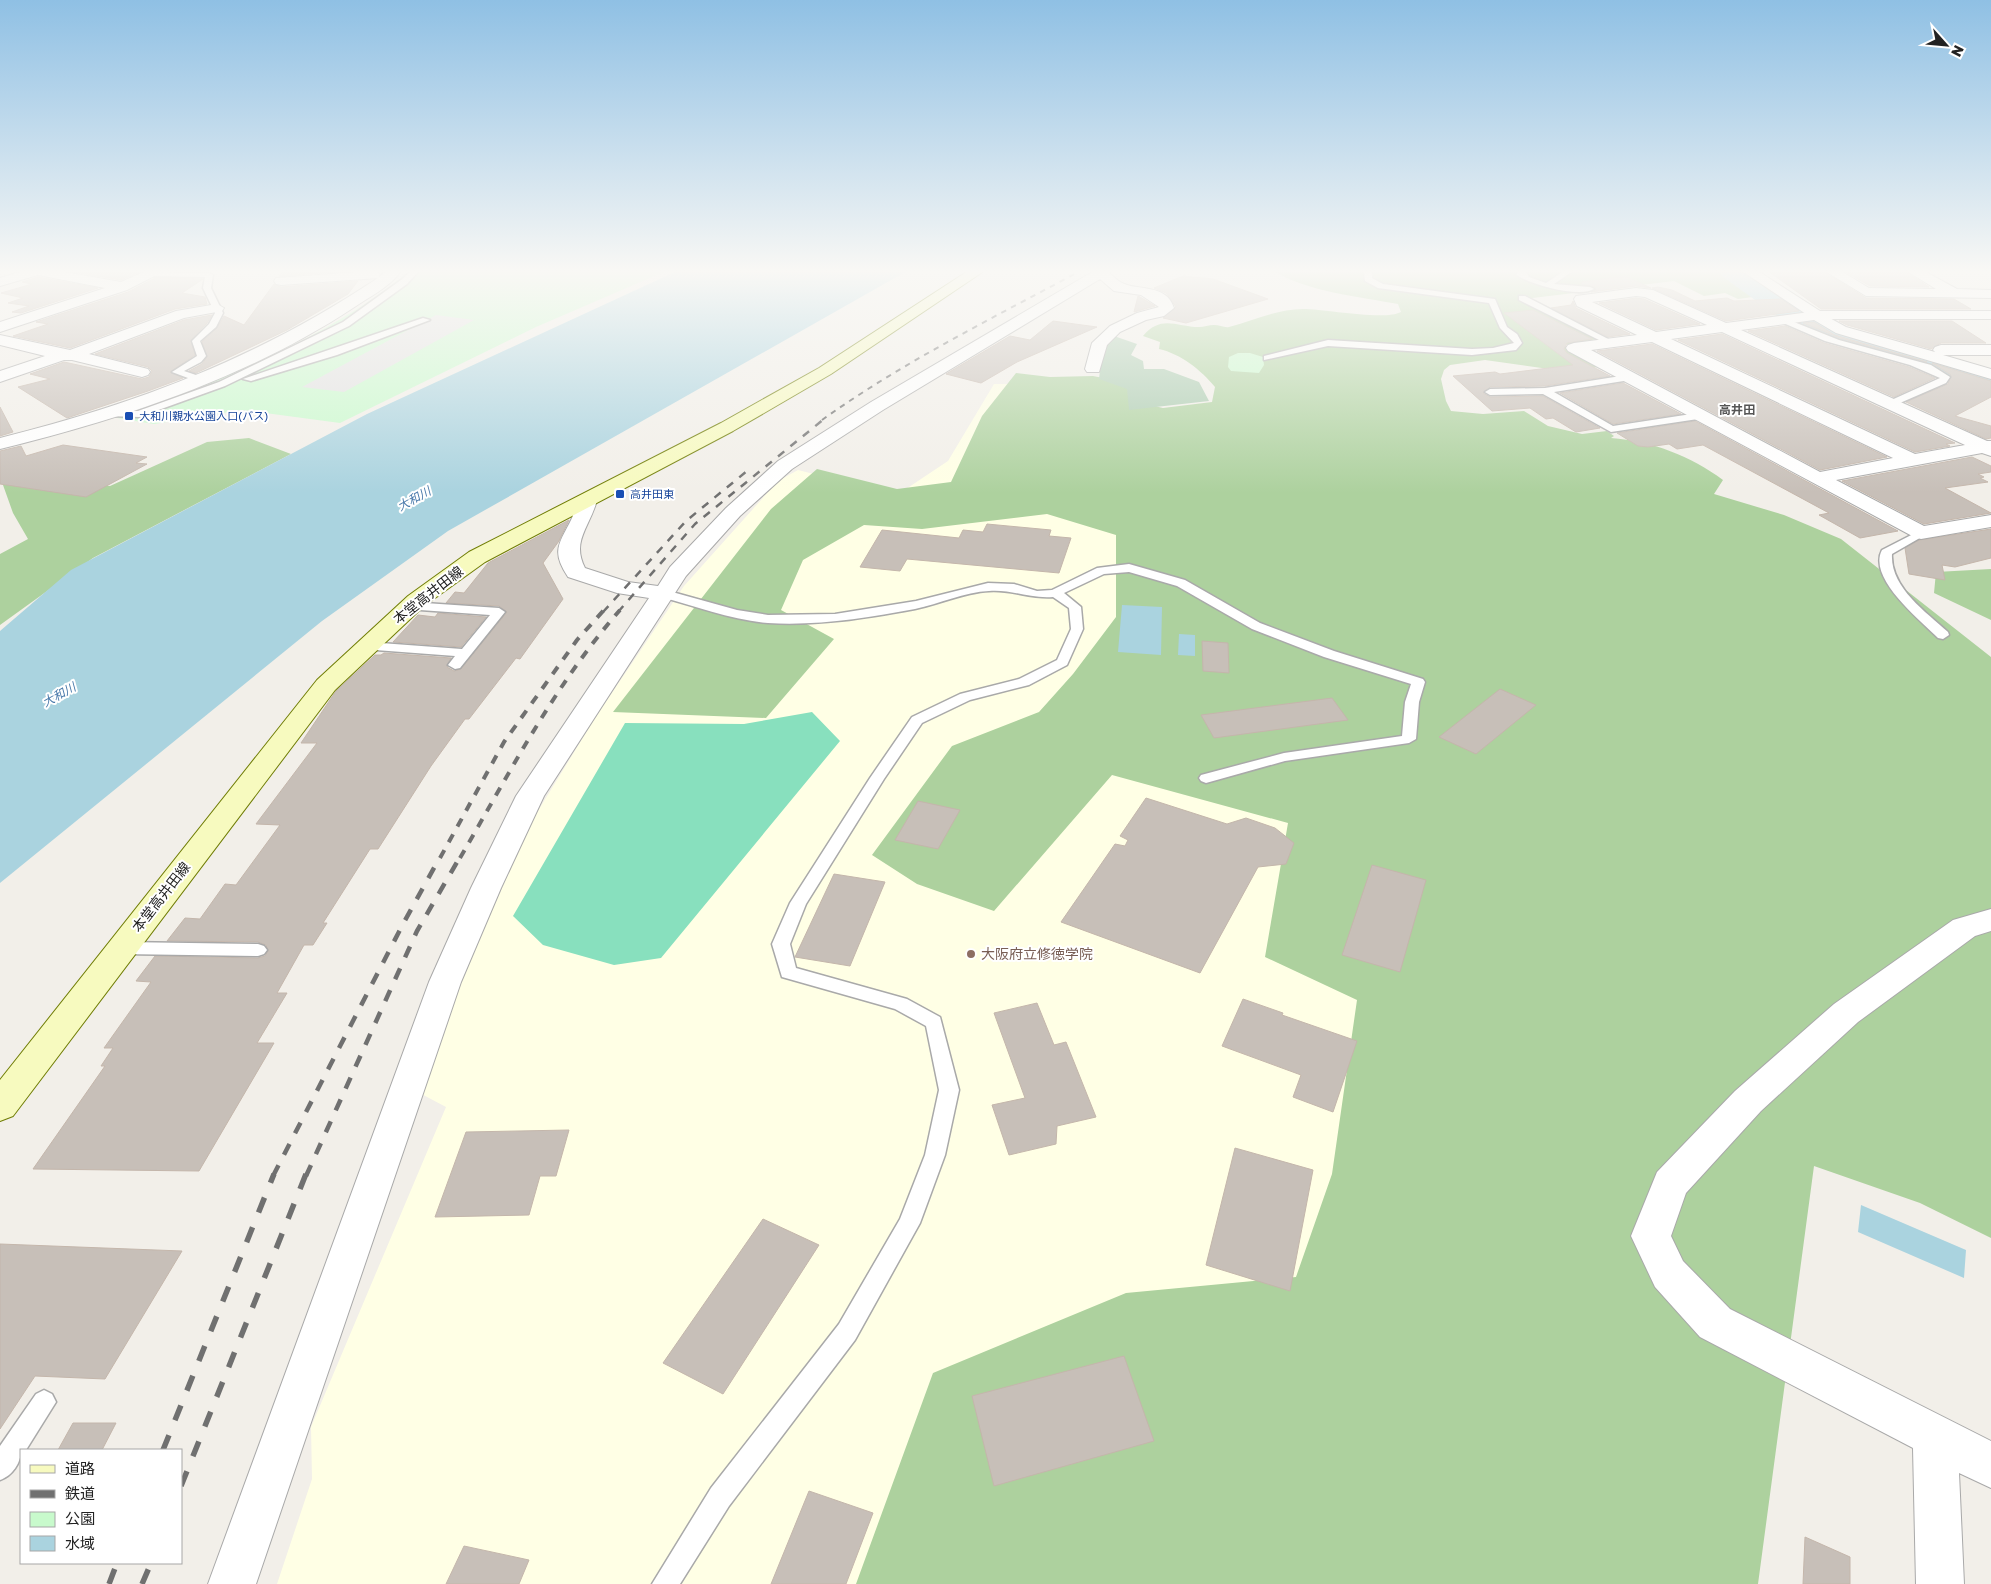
<svg xmlns="http://www.w3.org/2000/svg" width="1991" height="1584" font-family="'Golos Text','Noto Sans JP',sans-serif">
<style>
.education{fill:#ffffe5}
.forest{fill:#add19e}
.cemetery{fill:#aacbaf}
.park{fill:#c8facc}
.pitch{fill:#88e0be}
.parking{fill:#e2e2e2}
.water{fill:#aad3df}
.lines{fill:none;stroke-linecap:round;stroke-linejoin:round}
.river{fill:#aad3df;fill-rule:evenodd}
.building{fill:#c7bfb8;stroke:#c4b6ab}
.service-casing{stroke:#a9a9a9;stroke-width:3}
.minor-casing{stroke:#a9a9a9;stroke-width:2}
.tertiary-casing{stroke:#a9a9a9;stroke-width:2}
.secondary-casing{stroke:#707d05;stroke-width:2}
.service{fill:#fff;fill-rule:evenodd}
.minor{fill:#fff;fill-rule:evenodd}
.tertiary{fill:#fff;fill-rule:evenodd}
.secondary{fill:#f7fabf;fill-rule:evenodd}
.rail-far4{stroke:#707070;stroke-width:2;stroke-dasharray:5.5 5.5;stroke-linecap:butt}
.rail-far3{stroke:#707070;stroke-width:2.5;stroke-dasharray:8 8;stroke-linecap:butt}
.rail-far2{stroke:#707070;stroke-width:4;stroke-dasharray:9 9;stroke-linecap:butt}
.rail-far1{stroke:#707070;stroke-width:4.5;stroke-dasharray:12 12;stroke-linecap:butt}
.rail{stroke:#707070;stroke-width:5.5;stroke-dasharray:16 16;stroke-linecap:butt}
.transit-dot{fill:#1a4fb4;stroke:#fff;stroke-width:2}
.education-dot{fill:#8d6e63;stroke:#fff;stroke-width:2}
.labels{text-anchor:middle;stroke-width:4;stroke-linejoin:round;paint-order:stroke}
.far-transit-label{font-size:11px;fill:#164399;stroke:#fff;text-anchor:start}
.far-neighbourhood-label{font-size:12px;font-weight:bold;fill:#555;stroke:#fff}
.far-water-label{font-size:12px;font-style:italic;fill:#4a7aab;stroke:#fff}
.street-label{font-size:14px;fill:#222;stroke:#fff}
.education-label{font-size:14px;fill:#785e54;stroke:#fff;text-anchor:start}
</style>
<rect width="100%" height="100%" fill="#f2efe9"/>
<path class="education" d="M 994,384 L 1096,384 L 1440,634 L 1345,1285 L 1052,1584 L 277,1584 L 312,1479 L 311,1427 L 446,1107 L 412,1089 L 533,819 L 595,718 L 684,586 L 778,481 L 798,470 L 897,495 L 948,461 Z"/>
<path class="forest" d="M 1274,271 L 1723,271 L 1760,296 L 1738,299 L 1725,293 L 1704,296 L 1674,281 L 1524,299 L 1597,339 L 1563,345 L 1599,367 L 1563,371 L 1485,360 L 1450,365 L 1444,370 L 1441,379 L 1446,401 L 1451,411 L 1483,414 L 1524,411 L 1548,426 L 1582,434 L 1607,431 L 1614,436 L 1611,438 C 1652,441 1691,456 1723,480 L 1714,494 L 1784,515 L 1841,539 L 1991,657 L 1991,1238 L 1920,1203 L 1814,1166 L 1758,1584 L 856,1584 L 933,1373 L 1126,1293 L 1296,1277 L 1332,1174 L 1357,1000 L 1265,957 L 1288,823 L 1112,775 L 994,911 L 917,884 L 872,855 L 952,746 L 1039,712 L 1073,674 L 1116,617 L 1116,535 L 1047,514 L 922,529 L 864,525 L 803,560 L 781,610 L 834,639 L 766,718 L 613,712 L 771,509 L 817,469 L 897,489 L 951,482 L 982,416 L 1016,373 L 1050,377 L 1093,376 L 1129,383 L 1138,402 L 1163,408 L 1212,402 L 1215,387 C 1201,370 1181,354 1159,349 L 1160,342 L 1143,336 C 1161,314 1177,327 1199,327 C 1204,327 1209,325 1214,325 C 1219,325 1225,328 1229,327 C 1253,321 1277,309 1303,309 C 1326,309 1384,321 1401,312 L 1398,304 C 1361,297 1304,291 1274,271 Z
M 249,438 L 291,454 L 93,558 L 0,625 L 0,554 L 28,539 L 13,513 L 3,485 L 49,479 L 110,486 L 207,442 Z
M 1991,569 L 1991,620 L 1934,593 L 1936,572 Z"/>
<path class="cemetery" d="M 1114,336 L 1137,344 L 1131,355 L 1143,361 L 1144,369 L 1164,369 L 1199,382 L 1209,401 L 1129,410 L 1127,389 L 1099,379 L 1103,344 Z"/>
<path class="park" d="M 409,271 L 666,271 L 536,327 L 340,423 L 242,410 L 154,424 L 117,418 C 220,377 323,343 409,271 Z
M 1238,353 L 1250,353 L 1263,357 L 1264,365 L 1259,373 L 1231,371 L 1228,367 L 1229,357 Z"/>
<path class="pitch" d="M 812,712 L 840,741 L 661,958 L 614,965 L 543,945 L 513,916 L 625,723 L 744,724 Z"/>
<path class="parking" d="M 436,315 L 474,320 L 344,392 L 302,387 Z"/>
<path class="water" d="M 677,271 L 907,271 L 448,531 L 322,621 L 0,883 L 0,631 L 71,570 L 367,414 Z
M 1122,605 L 1162,607 L 1161,655 L 1118,652 Z
M 1179,634 L 1195,635 L 1195,656 L 1178,655 Z
M 1861,1205 L 1966,1250 L 1964,1278 L 1858,1232 Z"/>
<g class="lines">
<path class="river" d="M 1719,271 L 1749,271 L 1799,305 L 1832,324 L 1991,369 L 1991,388 L 1812,336 L 1779,317 L 1723,277 Z"/>
</g>
<path class="building" d="M 69,271 L 142,271 L 121,280 Z
M 283,271 L 349,271 L 279,276 Z
M 1768,271 L 1823,271 L 1866,298 L 1954,299 L 1971,309 L 1821,309 Z
M 1844,271 L 1905,271 L 1929,287 L 1870,286 Z
M 1183,276 L 1213,279 L 1268,299 L 1186,323 L 1163,318 L 1176,307 L 1166,293 L 1154,288 Z
M 1625,276 L 1651,288 L 1636,286 L 1591,292 L 1596,290 L 1595,287 L 1581,284 L 1582,282 Z
M 38,277 L 98,288 L 21,313 L 12,312 L 29,306 L 8,303 L 23,298 L 1,293 L 32,284 L 22,282 Z
M 155,278 L 203,279 L 182,293 L 205,297 L 207,304 L 175,309 L 70,348 L 13,336 L 48,324 L 36,322 L 128,292 Z
M 358,281 L 348,294 L 287,330 L 196,373 L 189,371 L 202,364 L 207,357 L 202,342 L 217,328 L 224,316 L 244,325 L 274,284 L 281,287 Z
M 1658,287 L 1672,290 L 1695,301 L 1727,298 L 1734,301 L 1781,299 L 1799,311 L 1726,321 L 1652,288 Z
M 1138,296 L 1140,297 L 1155,306 L 1134,312 Z
M 1636,298 L 1644,299 L 1700,324 L 1656,330 L 1599,303 Z
M 1573,301 L 1576,308 L 1630,334 L 1608,337 L 1551,308 L 1571,305 Z
M 1533,310 L 1592,339 L 1567,343 L 1564,349 L 1567,353 L 1610,376 L 1545,386 L 1490,387 L 1483,393 L 1490,397 L 1543,396 L 1600,428 L 1576,432 L 1553,418 L 1546,419 L 1530,408 L 1492,411 L 1453,376 L 1495,372 L 1500,374 L 1573,365 L 1504,313 Z
M 212,315 L 207,323 L 191,340 L 195,355 L 170,372 L 183,378 L 148,391 L 67,418 L 18,387 L 50,379 L 30,374 L 64,362 L 142,379 L 149,377 L 152,371 L 148,367 L 95,354 L 184,320 Z
M 1053,321 L 1097,327 L 1017,362 L 981,383 L 946,374 L 1010,336 L 1030,340 Z
M 1839,321 L 1952,321 L 1986,343 L 1941,343 L 1931,349 L 1847,325 Z
M 1814,322 L 1835,335 L 1927,362 L 1840,338 L 1803,323 Z
M 1785,326 L 1824,343 L 1909,367 L 1935,378 L 1894,397 L 1748,331 Z
M 1722,334 L 1955,443 L 1946,444 L 1950,446 L 1915,452 L 1678,340 Z
M 1652,344 L 1887,457 L 1820,470 L 1597,351 Z
M 1932,363 L 1991,381 L 1991,397 L 1955,416 L 1991,426 L 1991,438 L 1986,439 L 1906,402 L 1948,384 L 1951,375 Z
M 1623,383 L 1681,414 L 1613,424 L 1560,393 Z
M 0,407 L 13,432 L 0,436 Z
M 1695,421 L 1898,531 L 1860,538 L 1819,515 L 1829,513 L 1703,445 L 1677,449 L 1669,444 L 1648,447 L 1638,446 L 1617,433 Z
M 63,445 L 147,457 L 136,463 L 147,464 L 86,497 L 0,484 L 0,451 L 21,446 L 26,456 Z
M 1972,457 L 1991,466 L 1991,472 L 1978,474 L 1984,477 L 1980,478 L 1988,482 L 1945,488 L 1991,513 L 1924,524 L 1842,481 Z
M 569,520 L 559,541 L 543,563 L 563,599 L 520,659 L 516,658 L 469,719 L 465,719 L 431,766 L 378,849 L 370,849 L 323,923 L 327,923 L 313,945 L 304,945 L 277,993 L 287,993 L 257,1043 L 274,1043 L 199,1171 L 33,1169 L 105,1066 L 101,1066 L 113,1048 L 104,1048 L 151,982 L 136,981 L 155,956 L 258,958 L 265,956 L 268,951 L 266,945 L 258,942 L 167,941 L 185,918 L 200,919 L 225,884 L 236,885 L 280,825 L 256,824 L 317,743 L 301,743 L 336,691 L 375,655 L 381,655 L 384,653 L 451,658 L 447,667 L 454,671 L 461,669 L 507,612 L 499,606 L 446,603 L 455,592 L 464,593 L 488,563 Z
M 987,524 L 1051,530 L 1049,536 L 1071,538 L 1059,573 L 907,559 L 900,571 L 860,567 L 882,530 L 959,538 L 963,530 L 983,532 Z
M 1991,529 L 1991,558 L 1955,567 L 1942,565 L 1945,580 L 1909,574 L 1905,548 L 1919,540 Z
M 438,613 L 486,617 L 461,647 L 393,642 L 418,615 L 435,617 Z
M 1202,641 L 1228,643 L 1229,673 L 1203,671 Z
M 1500,689 L 1536,705 L 1476,754 L 1439,737 Z
M 1332,698 L 1348,720 L 1214,738 L 1201,715 Z
M 1146,798 L 1227,824 L 1246,818 L 1275,828 L 1294,843 L 1286,864 L 1258,867 L 1200,973 L 1061,922 L 1115,844 L 1125,846 L 1128,840 L 1120,836 Z
M 918,801 L 960,810 L 938,849 L 895,840 Z
M 1372,865 L 1426,880 L 1400,972 L 1342,955 Z
M 834,874 L 885,882 L 850,966 L 795,957 Z
M 1243,999 L 1283,1013 L 1282,1015 L 1357,1041 L 1333,1112 L 1293,1097 L 1301,1075 L 1222,1046 Z
M 1037,1003 L 1054,1045 L 1066,1042 L 1096,1117 L 1057,1126 L 1056,1144 L 1009,1155 L 992,1105 L 1025,1098 L 994,1013 Z
M 569,1130 L 556,1176 L 540,1176 L 529,1215 L 435,1217 L 466,1132 Z
M 1235,1148 L 1313,1170 L 1290,1291 L 1206,1265 Z
M 763,1219 L 819,1245 L 723,1394 L 663,1363 Z
M 0,1244 L 182,1251 L 105,1379 L 35,1376 L 0,1429 Z
M 1124,1356 L 1154,1441 L 994,1486 L 972,1396 Z
M 73,1423 L 116,1423 L 102,1450 L 58,1450 Z
M 809,1491 L 873,1513 L 846,1584 L 771,1584 Z
M 1805,1537 L 1850,1557 L 1850,1584 L 1803,1584 Z
M 464,1546 L 529,1560 L 519,1584 L 446,1584 Z"/>
<g class="lines">
<defs>
<path id="service" d="M 411,271 L 419,271 L 407,284 L 349,326 L 225,386 L 139,417 L 107,416 L 102,413 L 107,410 L 138,411 L 219,382 L 343,322 L 401,280 Z
M 1364,271 L 1372,271 L 1372,278 L 1383,284 L 1495,299 L 1507,327 L 1517,334 L 1522,343 L 1516,350 L 1472,355 L 1328,346 L 1264,360 L 1264,356 L 1328,340 L 1472,349 L 1493,348 L 1514,343 L 1500,328 L 1489,303 L 1378,288 L 1365,281 Z
M 1517,271 L 1525,271 L 1529,277 L 1546,283 L 1564,271 L 1573,271 L 1554,284 L 1590,287 L 1594,289 C 1580,298 1531,285 1517,275 Z
M 149,272 L 209,273 L 213,275 L 211,288 L 223,313 L 216,327 L 200,341 L 206,356 L 201,362 L 184,371 L 202,377 L 202,381 L 196,381 L 172,372 L 197,356 L 192,341 L 209,324 L 215,313 L 203,288 L 205,277 L 152,276 L 149,276 Z
M 1519,296 L 1525,296 L 1614,342 L 1607,344 L 1519,300 Z
M 423,318 L 430,320 L 337,355 L 251,381 L 243,379 Z
M 1784,318 L 1839,340 L 1931,365 L 1950,377 L 1946,383 L 1893,406 L 1887,406 L 1887,402 L 1940,378 L 1910,365 L 1825,341 L 1781,322 L 1780,320 Z
M 1627,375 L 1630,376 L 1630,380 L 1554,392 L 1613,426 L 1698,413 L 1703,416 L 1698,419 L 1611,432 L 1543,394 L 1490,395 L 1485,392 L 1490,389 L 1545,388 Z
M 1921,530 L 1927,533 L 1925,535 L 1892,554 C 1890,587 1925,611 1948,632 L 1949,635 L 1943,639 L 1938,638 C 1920,620 1867,578 1882,550 Z
M 1129,564 L 1185,580 L 1260,623 L 1334,651 L 1423,679 L 1425,682 L 1419,702 L 1416,739 L 1409,743 L 1285,761 L 1206,783 L 1201,781 L 1199,778 L 1201,775 L 1284,753 L 1402,736 L 1405,702 L 1411,684 L 1324,657 L 1252,629 L 1177,586 L 1129,572 L 1104,574 L 1064,593 L 1081,607 L 1083,629 L 1067,665 L 1029,685 L 970,700 L 922,723 L 884,779 L 806,904 L 790,944 L 796,968 L 907,999 L 940,1017 L 959,1090 L 945,1155 L 920,1223 L 855,1340 L 729,1506 L 680,1584 L 652,1584 L 711,1488 L 839,1324 L 900,1219 L 925,1155 L 939,1090 L 926,1026 L 895,1009 L 782,977 L 772,944 L 790,903 L 870,778 L 912,717 L 960,694 L 1019,679 L 1057,660 L 1071,629 L 1069,608 L 1053,597 C 1030,599 1011,589 989,591 C 965,592 939,604 915,609 C 867,618 817,626 768,623 C 731,620 696,606 661,597 L 659,594 L 665,590 L 737,610 L 768,615 L 835,614 L 916,601 L 988,583 L 1014,584 L 1037,591 L 1052,590 L 1097,568 Z
M 410,602 L 499,608 L 505,612 L 460,668 L 455,669 L 448,665 L 455,656 L 362,649 L 361,646 L 367,642 L 462,649 L 490,615 L 406,609 L 404,606 Z
M 122,942 L 258,944 L 264,946 L 267,950 L 264,954 L 258,956 L 122,954 L 116,952 L 113,948 L 116,944 Z
M 44,1390 L 52,1394 L 56,1402 L 26,1450 L 21,1450 C 21,1463 12,1476 0,1480 L 0,1446 L 36,1394 Z"/>
<path id="minor" d="M 23,271 L 59,271 L 121,282 L 146,271 L 164,271 L 127,290 L 0,332 L 0,322 L 105,288 L 38,275 L 0,286 L 0,278 Z
M 373,271 L 378,272 L 380,275 L 378,278 L 386,271 L 401,271 C 390,287 369,297 353,308 C 247,378 122,419 0,449 L 0,438 C 139,403 258,358 378,278 L 281,285 L 276,284 L 274,281 L 276,278 Z
M 1094,271 L 1111,271 L 1109,273 C 1113,276 1118,281 1122,283 C 1137,291 1166,283 1174,308 L 1164,316 L 1146,320 L 1120,332 L 1107,345 L 1099,372 L 1087,372 L 1085,369 L 1092,343 L 1110,326 L 1137,313 L 1159,307 L 1141,295 L 1114,291 L 1100,279 L 883,410 L 792,469 L 740,516 L 686,576 L 544,796 L 501,888 L 461,982 L 256,1584 L 208,1584 L 429,982 L 471,888 L 516,796 L 649,598 L 617,593 L 568,577 C 550,550 560,543 572,518 C 575,511 575,503 580,496 L 594,496 L 597,500 C 590,527 571,541 585,568 L 628,582 L 658,586 L 670,567 L 726,508 L 778,461 L 871,402 Z
M 1825,271 L 1841,271 L 1869,288 L 1936,289 L 1907,271 L 1924,271 L 1957,289 L 1991,290 L 1991,298 L 1866,296 Z
M 1636,288 L 1653,290 L 1726,323 L 1817,311 L 1846,327 L 1935,352 L 1933,350 L 1935,347 L 1941,345 L 1991,345 L 1991,355 L 1943,355 L 1991,369 L 1991,379 L 1836,333 L 1814,320 L 1741,330 L 1987,441 L 1991,441 L 1991,456 L 1982,453 L 1836,480 L 1924,526 L 1991,515 L 1991,527 L 1921,539 L 1914,537 L 1568,351 L 1566,348 L 1568,345 L 1574,343 L 1637,335 L 1577,306 L 1574,299 L 1576,296 ZM 1636,296 L 1645,297 L 1707,325 L 1656,332 L 1592,302 ZM 1722,332 L 1965,445 L 1915,454 L 1671,339 ZM 1652,342 L 1893,458 L 1820,472 L 1591,350 Z
M 217,304 L 224,308 L 222,311 L 184,318 L 89,354 L 148,369 L 150,372 L 148,375 L 142,377 L 72,360 L 64,360 L 0,382 L 0,371 L 45,356 L 0,345 L 0,335 L 70,350 L 176,311 Z
M 1991,909 L 1991,931 L 1975,936 L 1858,1022 L 1761,1111 L 1686,1193 L 1671,1236 L 1683,1261 L 1730,1309 L 1991,1441 L 1991,1488 L 1959,1473 L 1964,1584 L 1916,1584 L 1913,1448 L 1700,1337 L 1655,1287 L 1631,1236 L 1657,1172 L 1735,1091 L 1834,1004 L 1953,920 Z"/>
<path id="tertiary" d="M 1742,271 L 1758,271 L 1820,311 L 1991,311 L 1991,319 L 1817,319 L 1812,318 Z"/>
<path id="secondary" d="M 968,271 L 984,271 L 831,374 L 733,431 L 485,562 L 424,606 L 335,690 L 13,1116 L 0,1121 L 0,1080 L 317,680 L 408,596 L 469,552 L 721,423 L 819,368 Z"/>
</defs>
<use href="#service" class="service-casing"/>
<use href="#minor" class="minor-casing"/>
<use href="#tertiary" class="tertiary-casing"/>
<use href="#secondary" class="secondary-casing"/>
<use href="#service" class="service"/>
<use href="#minor" class="minor"/>
<use href="#tertiary" class="tertiary"/>
<use href="#secondary" class="secondary"/>
<path class="rail-far4" d="M 822,420 C 903,362 993,318 1080,271"/>
<path class="rail-far3" d="M 603,612 L 686,521 L 747,471
M 618,612 L 695,524 L 824,419"/>
<path class="rail-far2" d="M 440,858 L 504,742 L 577,640 L 604,610
M 460,858 C 509,774 555,684 620,610"/>
<path class="rail-far1" d="M 273,1176 L 403,924 L 440,857
M 306,1176 L 417,931 L 460,857"/>
<path class="rail" d="M 163,1450 L 274,1174
M 181,1486 L 306,1174
M 109,1584 L 117,1563
M 142,1584 L 151,1563"/>
</g>
<linearGradient id="sky" x2="0" y2="1"><stop stop-color="#8fc0e4"/><stop offset="0.55" stop-color="#f9f8f5"/><stop offset="1" stop-color="#f9f8f5" stop-opacity="0"/></linearGradient>
<rect width="1991" height="493" fill="url(#sky)"/>
<g class="transit-dot">
<rect x="124" y="411" width="10" height="10" rx="2.5"/>
<rect x="615" y="489" width="10" height="10" rx="2.5"/>
</g>
<circle class="education-dot" cx="971" cy="954" r="5"/>
<g class="labels">
<g class="far-transit-label">
<text x="139" y="420">大和川親水公園入口(バス)</text>
<text x="630" y="498">高井田東</text>
</g>
<g class="far-neighbourhood-label">
<text x="1737" y="414">高井田</text>
</g>
<g class="far-water-label">
<text transform="translate(414 499) rotate(-29)" y="4">大和川</text>
<text transform="translate(59 695) rotate(-29)" y="4">大和川</text>
</g>
<g class="street-label">
<text transform="translate(428 595) rotate(-38)" y="5">本堂高井田線</text>
<text transform="translate(161 897) rotate(-52)" y="5">本堂高井田線</text>
</g>
<g class="education-label">
<text x="981" y="959">大阪府立修徳学院</text>
</g>
</g>
<rect x="20" y="1449" width="162" height="115" fill="#ffffff" stroke="#a7a7a7"/>
<rect x="30" y="1465" width="25" height="8" fill="#f7fabf" stroke="#a7a7a7"/>
<text x="65" y="1474" font-size="15" fill="#222222">道路</text>
<rect x="30" y="1490" width="25" height="8" fill="#707070" stroke="#a7a7a7"/>
<text x="65" y="1499" font-size="15" fill="#222222">鉄道</text>
<rect x="30" y="1512" width="25" height="15" fill="#c8facc" stroke="#a7a7a7"/>
<text x="65" y="1524" font-size="15" fill="#222222">公園</text>
<rect x="30" y="1536" width="25" height="15" fill="#aad3df" stroke="#a7a7a7"/>
<text x="65" y="1549" font-size="15" fill="#222222">水域</text>
<g transform="translate(1946 45) rotate(117)" stroke="#ffffff" stroke-width="4" paint-order="stroke">
<path d="M0-4L9 19L0 12L-9 19Z" fill="#222222"/>
<text y="-8" font-size="14" font-weight="bold" text-anchor="middle" fill="#222222">N</text>
</g>
</svg>
